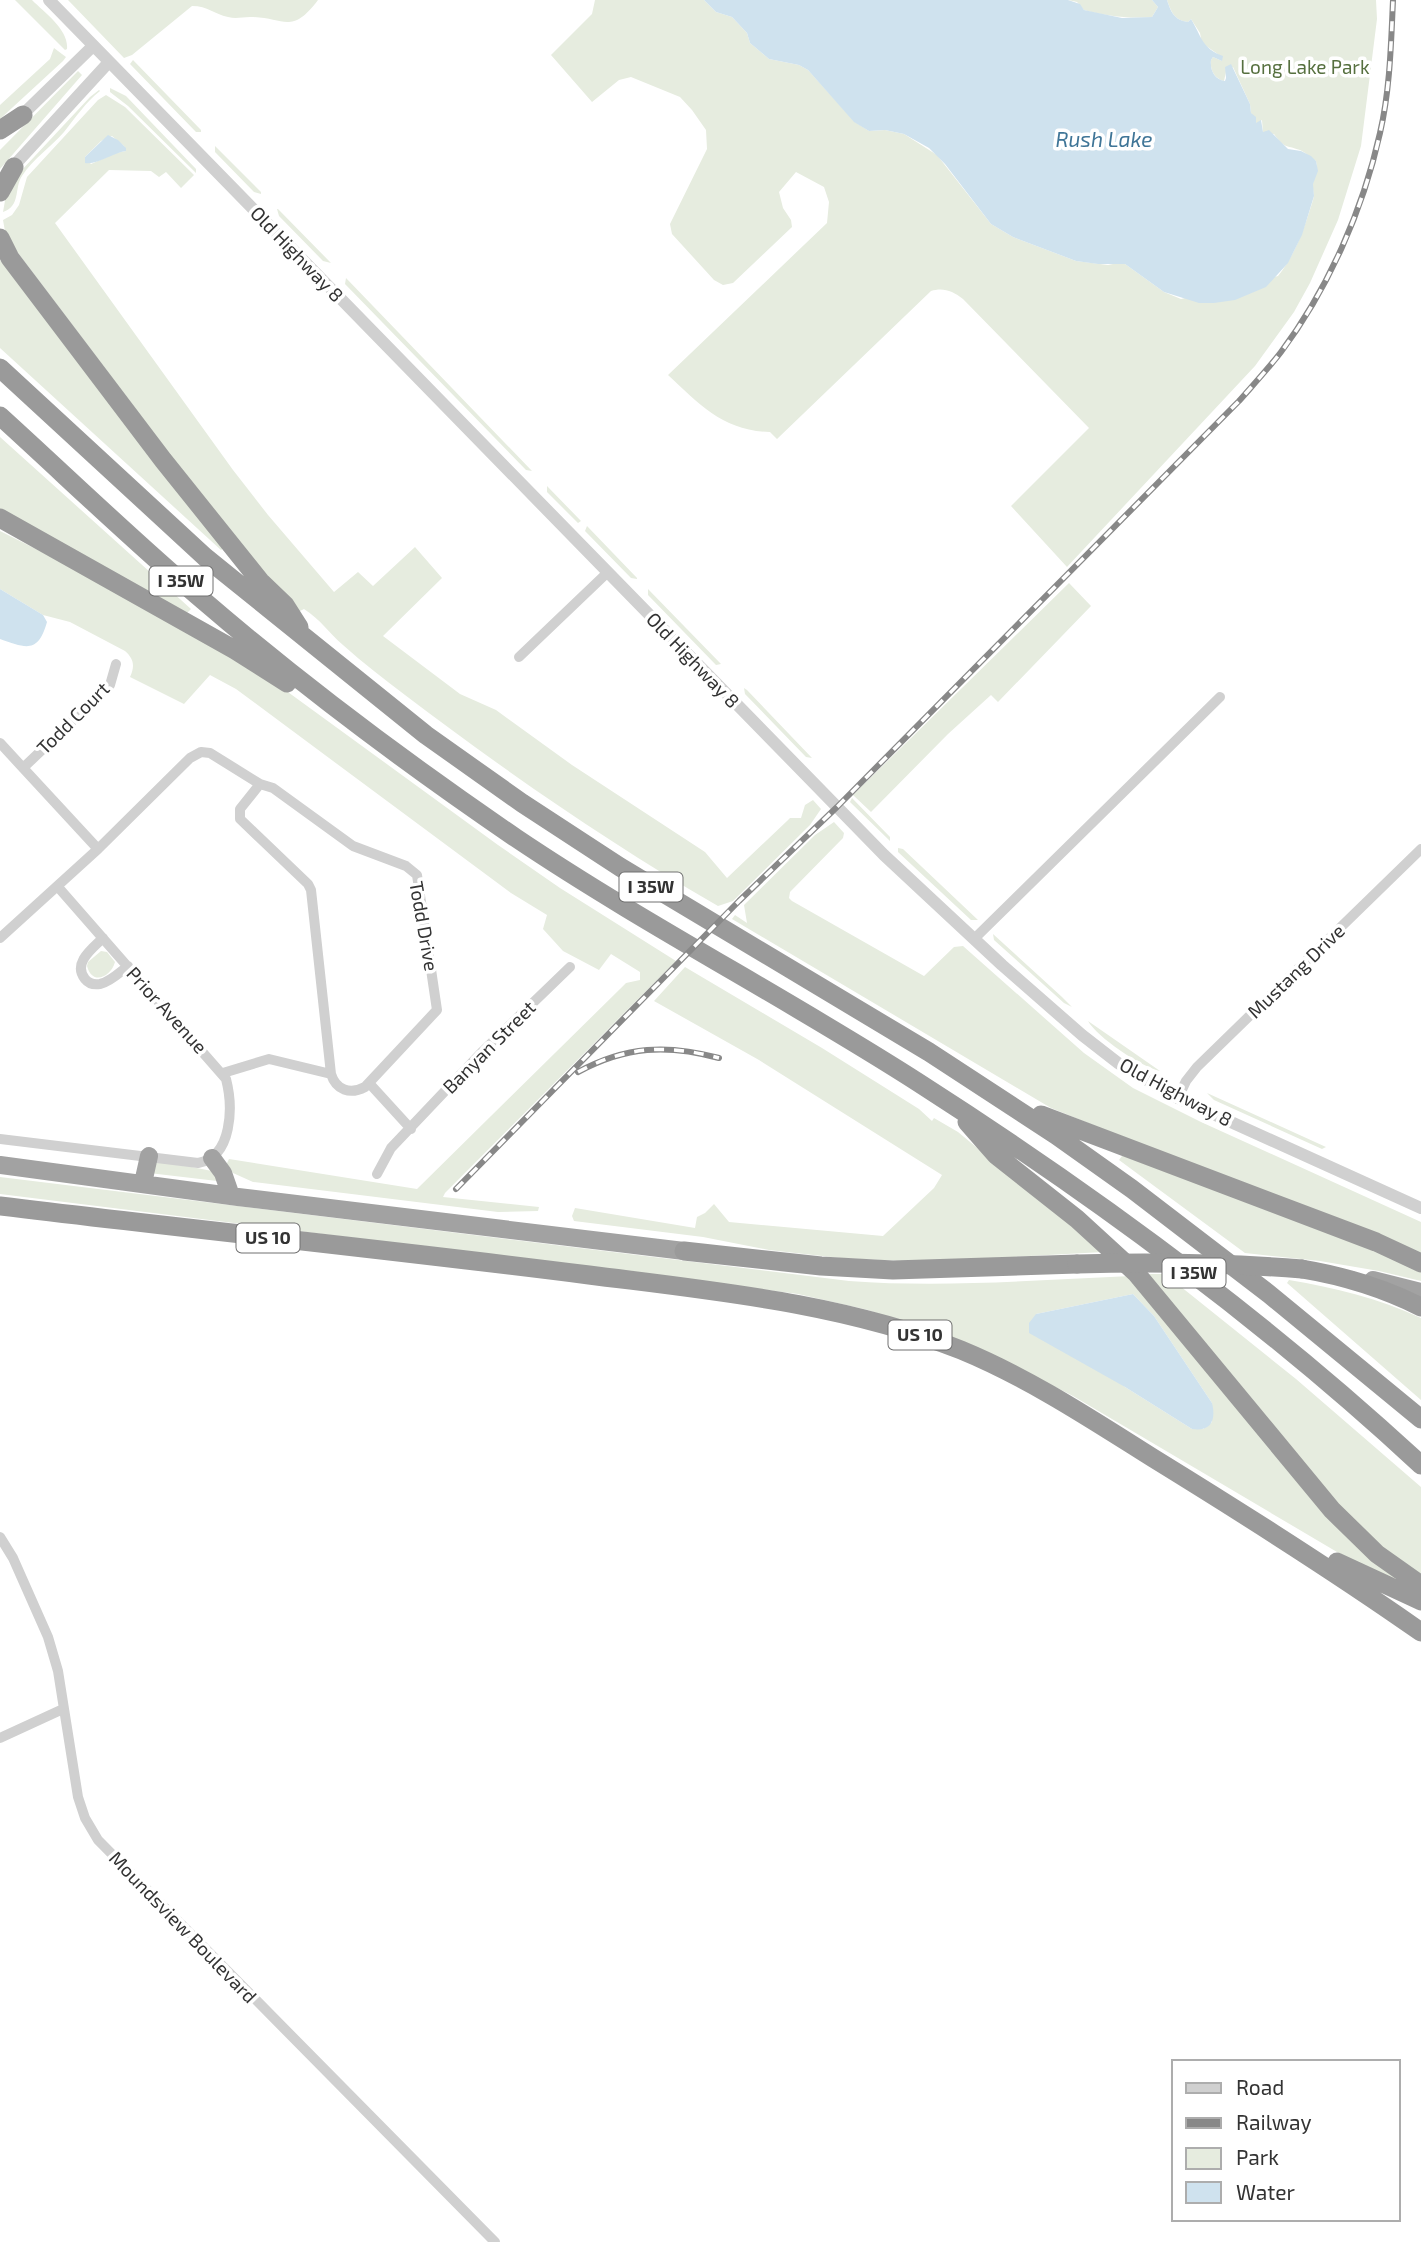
<svg xmlns="http://www.w3.org/2000/svg" width="1421" height="2242" font-family="'Exo 2',sans-serif">
<style>
.green{fill:#e6ecdf;fill-rule:evenodd}
.water{fill:#cfe2ee}
.lines{fill:none;stroke-linecap:round;stroke-linejoin:round}
.minor{stroke:#d0d0d0;stroke-width:10}
.tertiary{stroke:#d0d0d0;stroke-width:12}
.trunk{stroke:#a2a2a2;stroke-width:18}
.motorway{stroke:#9a9a9a;stroke-width:19}
.rail-casing{stroke:#888;stroke-width:6}
.rail{stroke:#fff;stroke-width:3.5;stroke-dasharray:10;stroke-linecap:butt}
.motorway-bridge{stroke:#9a9a9a;stroke-width:19}
.labels{text-anchor:middle;stroke-width:7;stroke-linejoin:round;paint-order:stroke}
.shield{fill:#fff;stroke:#707070;stroke-width:2}
.shield-label{font-size:18px;font-weight:bold;fill:#333}
.park-label{font-size:19px;fill:#56703f;stroke:#fff}
.street-label{font-size:19px;fill:#333;stroke:#fff}
.water-label{font-size:21px;font-style:italic;fill:#3f7597;stroke:#fff}
</style>
<rect width="100%" height="100%" fill="#fff"/>
<path class="green" d="M 15,0 L 32,0 C 45,13 69,30 67,49 L 65,50 Z
M 68,0 L 318,0 C 291,36 284,17 250,17 C 242,17 236,19 228,17 C 214,14 208,6 192,6 L 132,55 L 124,58 Z
M 595,0 L 704,0 L 716,12 L 732,17 L 747,33 L 750,43 L 769,59 L 799,65 L 808,70 L 855,122 L 869,131 L 885,130 L 904,134 L 937,155 L 991,224 L 1013,237 L 1076,261 L 1108,265 L 1118,263 L 1125,264 L 1164,292 L 1181,299 L 1278,276 C 1296,254 1305,226 1313,200 C 1315,194 1312,189 1313,183 C 1315,174 1318,171 1316,161 C 1311,158 1305,152 1300,150 C 1285,145 1284,148 1274,134 L 1263,133 L 1262,120 L 1256,124 L 1251,113 L 1250,104 L 1233,67 L 1226,72 L 1224,81 C 1214,78 1210,70 1211,60 L 1213,57 L 1222,61 L 1219,55 L 1202,43 L 1200,33 L 1191,19 L 1188,22 C 1175,21 1171,12 1167,0 L 1376,0 L 1377,19 L 1361,146 L 1338,220 L 1310,283 L 1294,312 L 1255,366 L 1067,567 L 1011,506 L 1089,428 L 963,299 C 953,291 943,287 931,291 L 777,439 L 770,432 C 724,431 700,405 668,375 L 827,223 L 829,202 L 824,187 L 796,172 L 779,192 L 783,208 L 791,220 L 792,227 L 733,283 L 723,285 L 714,280 L 672,234 L 670,224 L 707,149 L 706,130 L 692,110 L 680,97 L 631,77 L 619,80 L 592,102 L 551,55 L 592,14 Z
M 1068,0 L 1152,0 L 1158,7 L 1152,17 C 1129,19 1106,16 1084,10 L 1077,2 Z
M 54,48 L 66,57 L 63,61 L 0,119 L 0,105 L 50,59 Z
M 133,60 L 201,130 L 201,132 L 196,132 L 130,64 Z
M 78,71 L 82,75 L 0,169 L 0,150 Z
M 110,88 L 126,96 L 196,169 L 196,173 L 128,106 L 110,92 Z
M 99,90 L 100,91 C 86,102 75,118 64,132 C 51,147 33,159 22,176 C 14,188 21,206 3,212 L 6,195 L 20,172 L 90,97 Z
M 106,95 L 125,107 L 194,175 L 181,188 L 166,172 L 159,177 L 151,171 L 109,170 L 55,223 L 233,470 L 268,515 L 334,592 L 358,572 L 373,586 L 415,547 L 442,578 L 383,636 L 460,694 L 496,710 L 572,765 L 705,852 L 727,878 L 787,821 L 790,818 L 801,818 L 805,805 L 813,800 L 821,809 L 810,825 L 733,901 L 718,906 C 609,843 505,771 405,695 C 384,679 363,663 343,645 C 329,633 320,619 304,609 L 298,612 L 247,557 L 6,237 L 3,220 L 12,215 L 19,205 L 27,177 L 98,100 ZM 112,136 L 124,146 L 126,151 L 116,153 L 91,164 L 85,157 L 101,141 Z
M 215,146 L 261,192 L 261,194 L 254,192 L 215,152 Z
M 277,209 L 278,209 L 331,263 L 323,261 L 279,216 Z
M 0,260 L 225,547 L 221,550 L 0,348 Z
M 346,278 L 532,471 L 526,470 L 345,284 Z
M 0,437 L 191,609 L 184,616 L 0,510 Z
M 547,486 L 581,521 L 578,523 L 547,492 Z
M 587,526 L 637,578 L 637,579 L 631,578 L 585,531 Z
M 0,531 L 110,586 L 281,687 L 498,845 L 560,888 L 676,961 L 445,1193 L 443,1197 L 539,1207 L 538,1211 L 498,1212 L 253,1182 L 233,1173 L 226,1165 L 229,1159 L 417,1189 L 620,989 L 626,983 L 640,980 L 640,972 L 611,954 L 599,970 L 563,951 L 543,929 L 547,915 L 511,893 L 236,689 L 210,675 L 184,704 L 130,677 C 135,666 134,659 125,651 L 70,622 L 43,615 L 0,589 Z
M 1069,583 L 1091,606 L 998,702 L 991,695 L 948,734 L 871,812 L 853,795 Z
M 648,589 L 721,664 L 716,665 L 648,595 Z
M 744,688 L 747,690 L 812,758 L 806,757 L 745,694 Z
M 852,798 L 890,837 L 890,841 L 850,802 Z
M 834,822 L 844,833 L 843,838 L 790,892 L 789,898 L 792,901 L 924,976 L 954,947 L 963,946 L 1084,1053 L 1133,1088 L 1201,1122 L 1421,1222 L 1421,1258 L 1051,1108 L 732,919 L 735,915 L 747,923 L 744,905 L 815,835 Z
M 898,848 L 903,849 L 978,920 L 971,920 L 898,852 Z
M 993,934 L 1062,997 L 1072,1007 L 1064,1003 L 994,940 Z
M 101,951 L 107,952 L 115,962 C 111,977 92,986 87,966 L 88,962 Z
M 685,967 L 822,1048 L 919,1109 L 932,1121 L 934,1118 L 958,1132 L 1103,1252 L 924,1262 L 840,1258 L 769,1250 L 703,1237 L 574,1221 L 572,1216 L 575,1208 L 695,1228 L 697,1217 L 705,1213 L 714,1204 L 729,1222 L 883,1236 L 934,1188 L 942,1175 L 759,1060 L 654,1001 Z
M 1088,1021 L 1160,1071 C 1141,1067 1097,1037 1088,1021 Z
M 1207,1093 L 1326,1147 L 1322,1149 L 1214,1100 Z
M 1125,1152 L 1421,1269 L 1421,1281 L 1379,1271 L 1320,1261 L 1245,1253 L 1119,1160 Z
M 161,1161 L 212,1171 L 217,1177 L 217,1181 L 149,1173 L 153,1165 Z
M 0,1177 L 849,1281 C 943,1288 1037,1280 1131,1276 L 1408,1583 L 1381,1578 L 1073,1396 L 985,1351 L 868,1310 L 798,1294 L 644,1274 L 0,1194 ZM 1133,1294 L 1154,1316 L 1212,1403 L 1212,1422 L 1203,1429 L 1192,1429 L 1125,1387 L 1036,1314 Z
M 1143,1274 L 1165,1274 L 1296,1379 L 1421,1487 L 1421,1579 L 1360,1532 Z
M 1289,1280 C 1335,1288 1378,1298 1421,1318 L 1421,1400 L 1287,1283 Z"/>
<path class="water" d="M 704,0 L 1068,0 L 1080,4 L 1084,10 L 1122,18 L 1152,17 L 1158,7 L 1152,0 L 1167,0 C 1171,12 1174,20 1188,22 L 1191,19 C 1201,35 1202,49 1223,56 L 1222,61 L 1213,57 L 1211,60 C 1210,70 1214,79 1225,81 L 1226,78 L 1225,67 L 1231,64 L 1250,104 L 1251,113 L 1256,117 L 1256,123 L 1261,120 L 1263,132 L 1269,130 L 1288,149 L 1301,151 L 1311,156 L 1316,161 L 1318,171 L 1313,184 L 1314,196 L 1302,235 L 1288,263 L 1266,287 L 1235,300 L 1214,303 L 1199,303 L 1164,292 L 1125,264 L 1098,264 L 1076,261 L 1013,237 L 991,224 L 945,164 L 929,148 L 904,134 L 885,130 L 869,131 L 854,122 L 808,70 L 799,65 L 769,59 L 750,43 L 747,33 L 732,17 L 716,12 Z
M 108,135 L 118,140 L 126,148 L 126,151 C 112,153 98,165 85,163 L 85,157 Z
M 0,589 L 43,615 L 47,622 C 38,654 26,648 0,639 Z
M 1133,1294 L 1154,1316 L 1212,1403 C 1216,1419 1212,1432 1192,1429 L 1125,1387 L 1029,1333 L 1029,1323 L 1036,1314 Z"/>
<g class="lines">
<path class="minor" d="M 519,657 L 608,572
M 0,743 L 98,849
M 23,768 L 110,685 L 116,664
M 0,938 L 98,849 L 190,758 L 201,752 L 210,753 L 260,784 L 273,788 L 353,846 L 406,866 L 417,875 L 437,1010 L 365,1087 C 350,1095 336,1090 331,1074 L 311,890 L 308,884 L 240,819 L 240,809 L 260,784
M 103,938 C 93,948 72,963 85,979 C 89,984 94,985 100,984 C 110,982 120,972 128,966
M 974,939 L 1220,697
M 223,1073 L 269,1059 L 331,1074
M 369,1083 L 411,1129
M 1178,1098 L 1186,1081 L 1197,1067 L 1421,849
M 0,1139 L 198,1163 C 233,1157 233,1106 226,1079 L 58,887
M 377,1174 L 391,1148 L 483,1051 L 570,967
M 0,1537 L 13,1558 L 48,1637 L 58,1671 L 78,1797 L 85,1818 L 98,1840 L 495,2242
M 0,1738 L 63,1709"/>
<path class="tertiary" d="M 49,0 L 884,855 L 1002,965 L 1082,1035 L 1118,1063 L 1178,1098 L 1421,1208
M 18,119 L 93,46
M 10,170 L 109,62"/>
<path class="trunk" d="M 212,1158 L 223,1173 L 231,1196
M 0,1165 L 238,1197 L 684,1251
M 143,1183 L 149,1156
M 1373,1280 L 1421,1292"/>
<path class="motorway" d="M 0,130 L 23,115
M 0,192 L 14,167
M 0,238 L 10,258 L 163,460 L 260,581 L 285,605 L 299,627
M 0,368 L 205,557 L 426,735 L 522,803 L 620,867 L 929,1052 L 1056,1135 L 1132,1189 L 1269,1294 L 1421,1419
M 0,416 C 66,476 130,538 198,596 C 299,683 406,763 516,838 C 647,926 787,998 919,1083 C 1097,1197 1266,1321 1421,1465
M 0,518 L 235,650 L 287,683
M 1041,1115 L 1376,1242 L 1421,1263
M 967,1122 L 996,1155 L 1077,1219 L 1136,1273 L 1332,1510 L 1377,1554 L 1421,1585
M 0,1206 C 196,1230 393,1250 589,1275 C 714,1291 843,1303 961,1350 C 1029,1378 1091,1419 1153,1458 C 1244,1514 1334,1571 1421,1632
M 684,1251 L 821,1266 L 893,1270 L 1077,1264
M 1302,1269 C 1344,1276 1383,1288 1421,1307
M 1337,1562 L 1421,1601"/>
<defs>
<path id="rail" d="M 578,1072 C 626,1046 667,1044 719,1058
M 456,1189 L 739,901 L 837,807 L 1239,401 C 1253,385 1268,369 1281,352 C 1328,289 1363,210 1380,133 C 1390,90 1391,44 1393,0"/>
</defs>
<use href="#rail" class="rail-casing"/>
<use href="#rail" class="rail"/>
<path class="motorway-bridge" d="M 1077,1264 C 1153,1262 1227,1263 1302,1269"/>
</g>
<g class="labels">
<g class="shield">
<rect x="149.5" y="566.5" width="63" height="29" rx="5"/>
<rect x="619.5" y="872.5" width="63" height="29" rx="5"/>
<rect x="236.5" y="1223.5" width="63" height="29" rx="5"/>
<rect x="1162.5" y="1258.5" width="63" height="29" rx="5"/>
<rect x="888.5" y="1320.5" width="63" height="29" rx="5"/>
</g>
<g class="shield-label">
<text x="181" y="587">I 35W</text>
<text x="651" y="893">I 35W</text>
<text x="268" y="1244">US 10</text>
<text x="1194" y="1279">I 35W</text>
<text x="920" y="1341">US 10</text>
</g>
<g class="park-label">
<text x="1305" y="74">Long Lake Park</text>
</g>
<g class="street-label">
<text transform="translate(297 254) rotate(46)" y="7">Old Highway 8</text>
<text transform="translate(693 660) rotate(46)" y="7">Old Highway 8</text>
<text transform="translate(73 718) rotate(-45)" y="7">Todd Court</text>
<text transform="translate(424 926) rotate(80)" y="7">Todd Drive</text>
<text transform="translate(1296 971) rotate(-44)" y="7">Mustang Drive</text>
<text transform="translate(167 1010) rotate(48)" y="7">Prior Avenue</text>
<text transform="translate(489 1047) rotate(-45)" y="7">Banyan Street</text>
<text transform="translate(1176 1092) rotate(28)" y="7">Old Highway 8</text>
<text transform="translate(183 1927) rotate(46)" y="7">Moundsview Boulevard</text>
</g>
<g class="water-label">
<text x="1104" y="147">Rush Lake</text>
</g>
</g>
<rect x="1172" y="2060" width="228" height="161" fill="#ffffff" stroke="#adadad" stroke-width="2"/>
<rect x="1186" y="2083" width="35" height="10" fill="#d0d0d0" stroke="#adadad" stroke-width="2"/>
<text x="1236" y="2095" font-size="21" fill="#333333">Road</text>
<rect x="1186" y="2118" width="35" height="10" fill="#888888" stroke="#adadad" stroke-width="2"/>
<text x="1236" y="2130" font-size="21" fill="#333333">Railway</text>
<rect x="1186" y="2148" width="35" height="21" fill="#e6ecdf" stroke="#adadad" stroke-width="2"/>
<text x="1236" y="2165" font-size="21" fill="#333333">Park</text>
<rect x="1186" y="2182" width="35" height="21" fill="#cfe2ee" stroke="#adadad" stroke-width="2"/>
<text x="1236" y="2200" font-size="21" fill="#333333">Water</text>
</svg>
